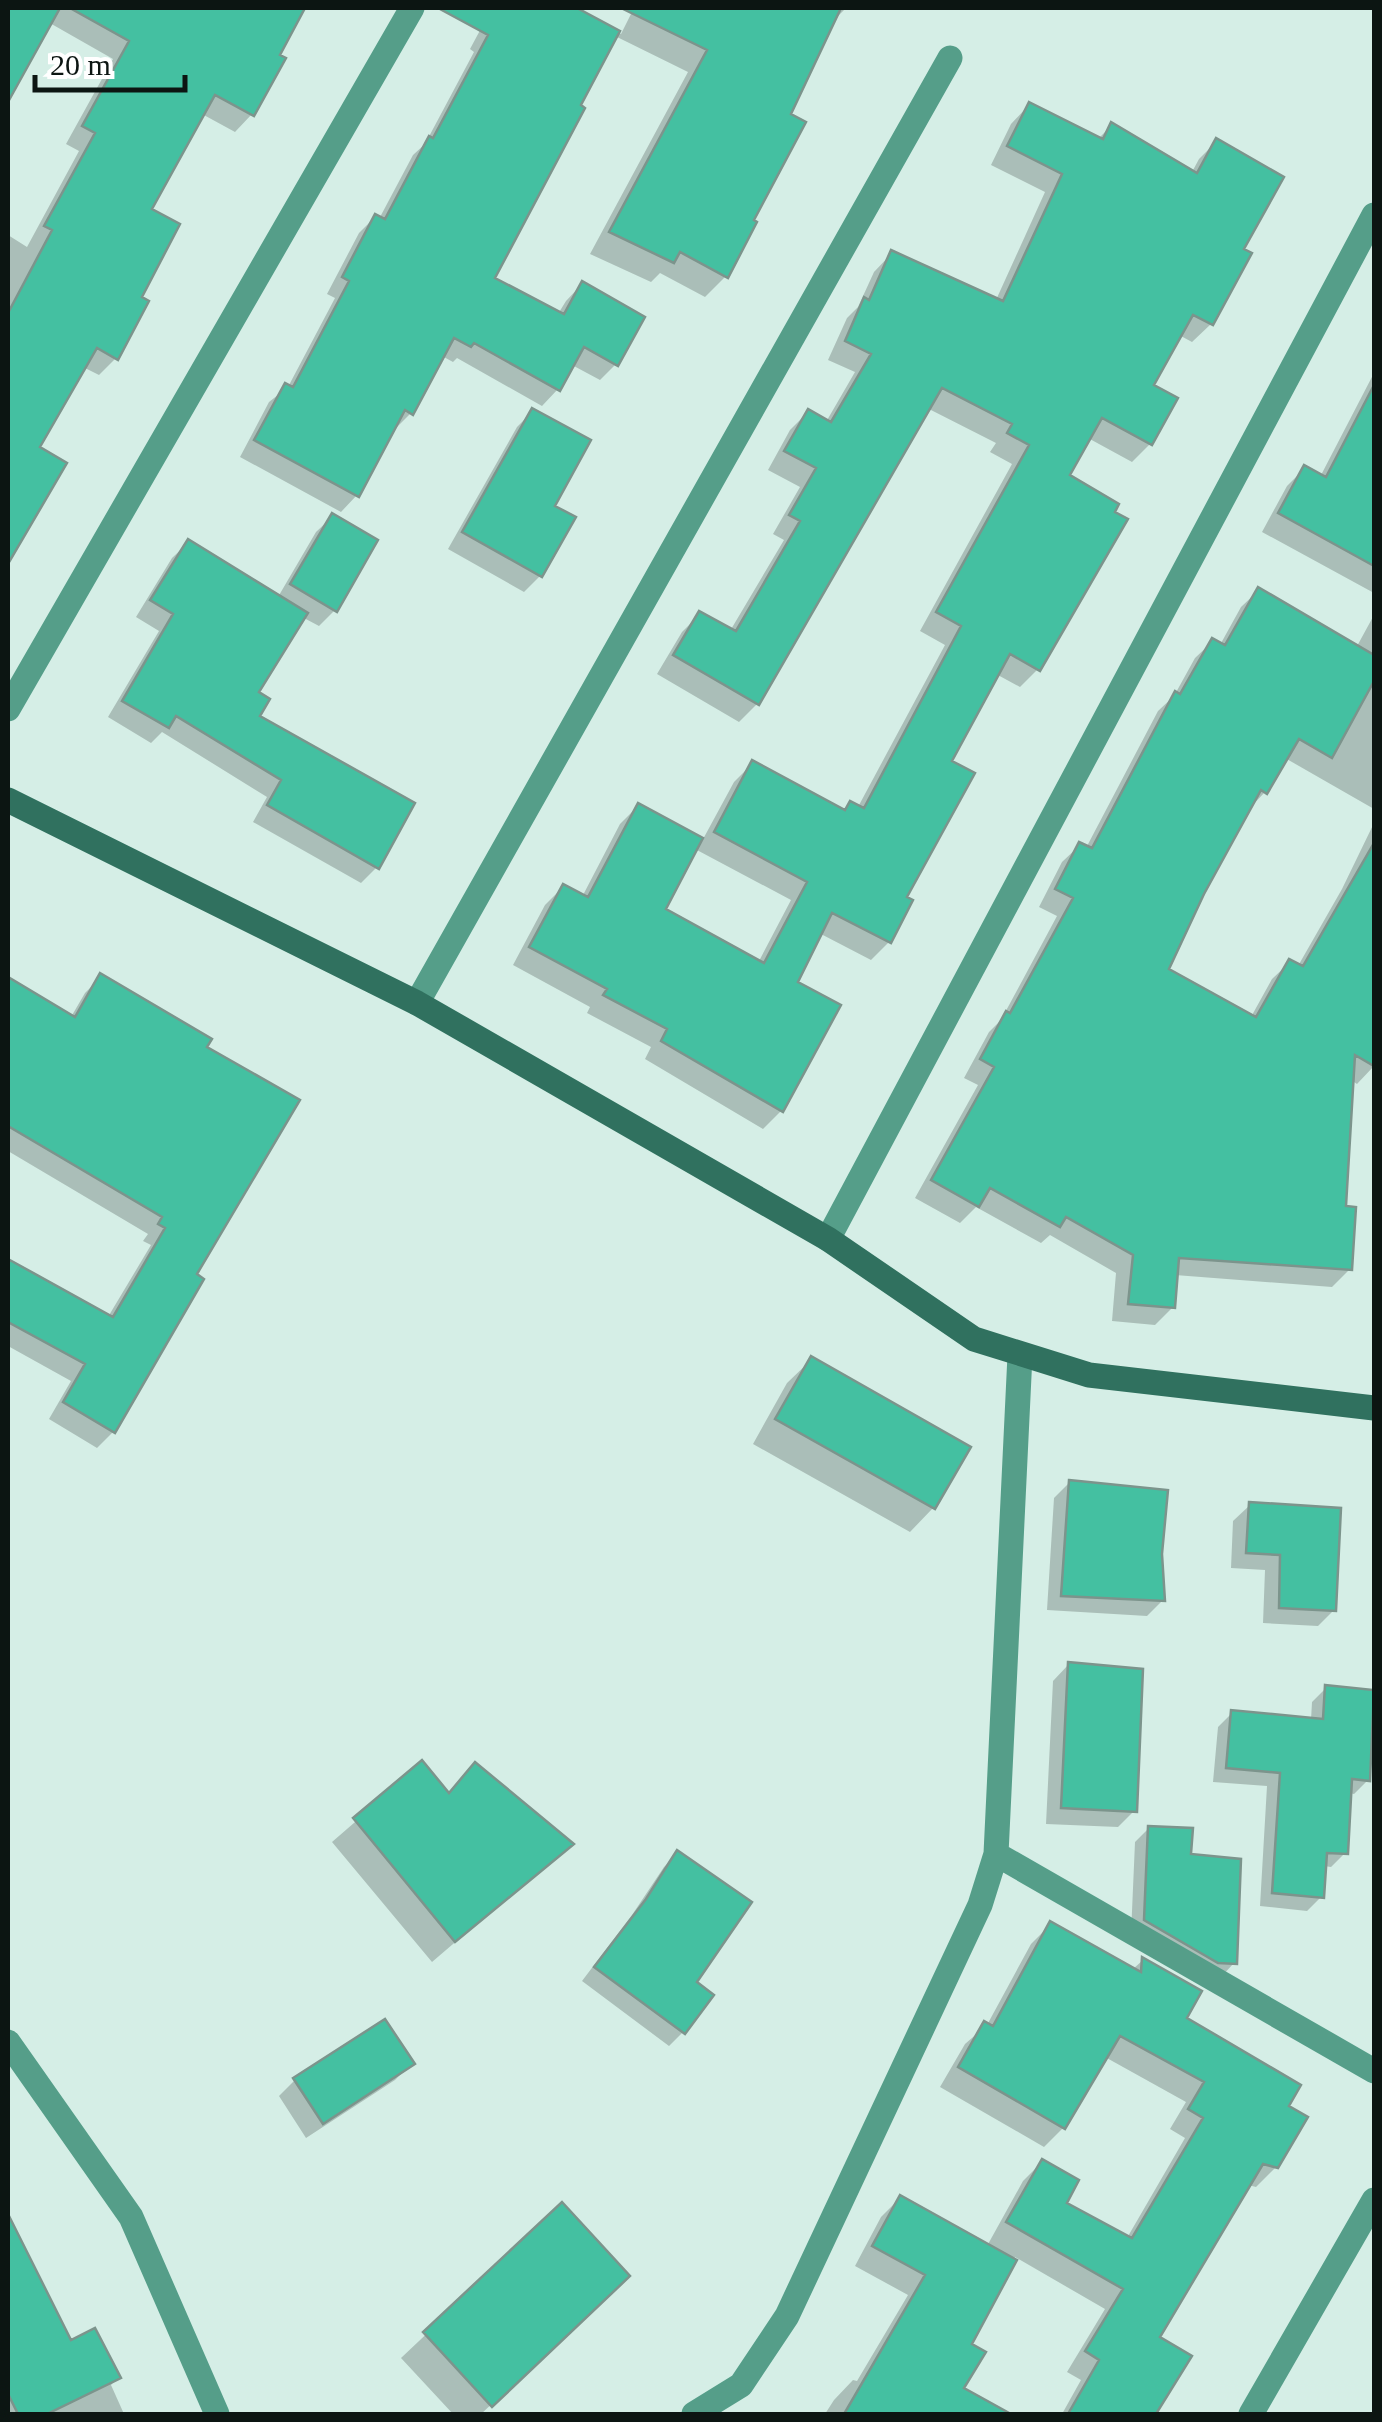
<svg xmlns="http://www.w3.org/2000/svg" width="1382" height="2422" font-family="'Times New Roman',serif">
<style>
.shadow{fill:#0003;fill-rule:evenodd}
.building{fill:#44c0a1;stroke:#7c948c;stroke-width:2.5}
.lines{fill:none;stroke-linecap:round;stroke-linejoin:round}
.street{stroke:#559e89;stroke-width:25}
.secondary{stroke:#30715f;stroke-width:25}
</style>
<rect width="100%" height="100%" fill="#d5eee6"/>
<path class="shadow" d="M 8,8 L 302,8 L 276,56 L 252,114 L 235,132 L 202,114 L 148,210 L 139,298 L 116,358 L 99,375 L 83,367 L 36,448 L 22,534 L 8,549 L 8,235 L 27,247 L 79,151 L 66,144 L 113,59 L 48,22 L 8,92 Z
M 492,8 L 571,8 L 621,34 L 634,8 L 846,8 L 831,23 L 787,115 L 726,276 L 705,297 L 660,273 L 651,282 L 590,254 L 688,72 L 615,36 L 491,279 L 558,314 L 566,301 L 582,284 L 616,364 L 600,380 L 572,365 L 558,389 L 542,406 L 457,358 L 453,362 L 442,356 L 411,413 L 395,429 L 357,495 L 341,512 L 240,457 L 269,402 L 288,387 L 335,298 L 327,294 L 359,233 L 375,217 L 379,219 L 413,155 L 425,144 L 474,52 L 470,49 Z
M 1029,105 L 1098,139 L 1112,125 L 1192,172 L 1199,159 L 1217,141 L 1240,250 L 1211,324 L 1192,342 L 1179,335 L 1151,386 L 1150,444 L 1132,462 L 1088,438 L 1067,476 L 1038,669 L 1020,687 L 996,674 L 948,762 L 889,942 L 871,960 L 819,933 L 795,983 L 837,1006 L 781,1111 L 763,1129 L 645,1059 L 651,1047 L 587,1013 L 590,1007 L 513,965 L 545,905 L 563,887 L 582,897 L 620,824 L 638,806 L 702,841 L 734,782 L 752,764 L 843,812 L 851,804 L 858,807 L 945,645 L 920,631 L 1012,464 L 990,452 L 996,443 L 927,408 L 757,704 L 739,722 L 657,674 L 682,632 L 700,614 L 730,631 L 784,540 L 773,534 L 800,487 L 768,470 L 790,430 L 808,412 L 826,422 L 855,372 L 828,360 L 847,318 L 858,307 L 874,272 L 892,253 L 996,300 L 1045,192 L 991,165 L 1011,124 ZM 695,849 L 791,900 L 758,963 L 662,910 Z
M 1374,373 L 1374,593 L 1262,532 L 1287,486 L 1305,468 L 1320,477 Z
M 533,411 L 552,506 L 540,576 L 524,592 L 448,549 L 517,427 Z
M 333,516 L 335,610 L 319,626 L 302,617 L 255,693 L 257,717 L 377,867 L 361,883 L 253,822 L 267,797 L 162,732 L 151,743 L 108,717 L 159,631 L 136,617 L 172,558 L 189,542 L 278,597 L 316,532 Z
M 1259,590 L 1356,648 L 1374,615 L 1374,809 L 1285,758 L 1265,792 L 1247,811 L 1166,970 L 1251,1017 L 1272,979 L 1290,962 L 1298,966 L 1342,889 L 1374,823 L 1374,1066 L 1357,1084 L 1351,1080 L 1344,1209 L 1350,1269 L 1332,1287 L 1175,1275 L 1173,1307 L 1155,1325 L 1112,1321 L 1116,1273 L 1050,1235 L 1041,1243 L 976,1207 L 960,1223 L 915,1198 L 978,1085 L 964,1078 L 989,1032 L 1001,1020 L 1057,916 L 1039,907 L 1062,862 L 1080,845 L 1086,848 L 1158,711 L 1174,696 L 1195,658 L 1213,641 L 1220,645 L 1241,607 Z
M 101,977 L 204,1048 L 194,1275 L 113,1432 L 97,1448 L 49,1419 L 71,1381 L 8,1346 L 8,1262 L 108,1317 L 151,1245 L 143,1241 L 148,1234 L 8,1151 L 8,979 L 71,1017 L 85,993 Z
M 811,1360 L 933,1508 L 910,1532 L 753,1444 L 787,1383 Z
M 1070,1482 L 1159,1554 L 1163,1600 L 1147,1616 L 1047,1610 L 1054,1498 Z
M 1250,1505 L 1334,1610 L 1318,1626 L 1263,1623 L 1265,1570 L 1231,1568 L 1233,1521 Z
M 1069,1664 L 1134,1811 L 1118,1827 L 1046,1824 L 1053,1681 Z
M 1326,1688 L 1374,1692 L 1368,1780 L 1354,1794 L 1349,1793 L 1345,1853 L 1331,1867 L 1324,1866 L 1321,1897 L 1307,1911 L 1260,1906 L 1267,1786 L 1213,1782 L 1218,1727 L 1232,1713 L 1311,1720 L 1312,1702 Z
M 422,1764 L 447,1794 L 475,1765 L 570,1844 L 432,1962 L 332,1842 Z
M 1149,1828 L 1189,1856 L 1234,1963 L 1221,1977 L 1131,1934 L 1135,1842 Z
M 677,1854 L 693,1982 L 683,2032 L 669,2046 L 582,1981 L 632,1915 L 664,1867 Z
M 1051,1924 L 1132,1970 L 1143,1960 L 1183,2019 L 1285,2107 L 1276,2167 L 1256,2187 L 1248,2185 L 1157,2338 L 1163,2398 L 1147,2414 L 1138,2414 L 1129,2409 L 1126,2414 L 1062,2414 L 1081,2380 L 1067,2372 L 1105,2309 L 1015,2257 L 968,2345 L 961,2389 L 1006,2414 L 825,2414 L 834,2400 L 853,2380 L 857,2381 L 908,2295 L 855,2266 L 881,2217 L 900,2198 L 987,2246 L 1023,2181 L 1042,2162 L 1063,2204 L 1127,2238 L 1185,2138 L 1170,2129 L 1186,2102 L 1105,2057 L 1063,2128 L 1044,2147 L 940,2087 L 965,2044 L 987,2025 L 1031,1944 Z
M 411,2064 L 395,2080 L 306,2138 L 279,2096 L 295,2080 Z
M 562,2206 L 603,2300 L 481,2414 L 453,2414 L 401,2358 Z
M 27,2259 L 70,2344 L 118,2377 L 111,2385 L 124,2414 L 8,2414 L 8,2269 Z"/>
<path class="building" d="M 8,8 L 60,8 L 8,102 Z
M 70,8 L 305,8 L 280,55 L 286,58 L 254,116 L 215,95 L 152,209 L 180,224 L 142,297 L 149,301 L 118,360 L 97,348 L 40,447 L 67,463 L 8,564 L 8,313 L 52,230 L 44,226 L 95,133 L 82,126 L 129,41 Z
M 438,8 L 577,8 L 620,31 L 581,105 L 585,108 L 495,278 L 564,314 L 582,281 L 645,317 L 618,366 L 584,347 L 560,391 L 474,343 L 471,347 L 454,338 L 413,415 L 405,410 L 359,497 L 254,440 L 285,383 L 293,387 L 349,281 L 342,277 L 375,214 L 385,219 L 429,136 L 433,138 L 488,35 Z
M 621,8 L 841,8 L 791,114 L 806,122 L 754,220 L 757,222 L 728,278 L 680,252 L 674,263 L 609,232 L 707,50 Z
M 1029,102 L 1103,139 L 1111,122 L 1197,173 L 1216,138 L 1284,177 L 1244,249 L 1252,253 L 1213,325 L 1193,315 L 1154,385 L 1178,398 L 1152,445 L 1102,418 L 1070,475 L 1119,504 L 1115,512 L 1128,519 L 1040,671 L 1010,654 L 952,761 L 975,773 L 907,897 L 913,900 L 891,943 L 832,913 L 798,982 L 841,1005 L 783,1112 L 661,1041 L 667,1029 L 603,995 L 607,989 L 529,947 L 563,884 L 588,897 L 638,803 L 703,838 L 666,909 L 764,963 L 807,882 L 714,832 L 752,760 L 845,810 L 850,801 L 864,808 L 961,626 L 936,612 L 1029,445 L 1007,433 L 1012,424 L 942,388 L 759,705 L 673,655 L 699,611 L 736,631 L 800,521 L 789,515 L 816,468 L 784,451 L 808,409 L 831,422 L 871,354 L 845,341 L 864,297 L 869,300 L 891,250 L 1003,301 L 1062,174 L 1007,146 Z
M 1374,385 L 1374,566 L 1278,513 L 1304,465 L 1326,477 Z
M 532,408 L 591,440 L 555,506 L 576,517 L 542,577 L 462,532 Z
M 332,513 L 378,540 L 337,612 L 290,584 Z
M 188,539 L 308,613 L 259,692 L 270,699 L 260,716 L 415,803 L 379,869 L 267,805 L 281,780 L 176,716 L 169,728 L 122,701 L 173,614 L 150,600 Z
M 1258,587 L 1374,655 L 1374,681 L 1332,758 L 1299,739 L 1267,794 L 1261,790 L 1204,894 L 1169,969 L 1256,1017 L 1289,959 L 1303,966 L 1374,843 L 1374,1066 L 1355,1055 L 1346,1206 L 1356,1207 L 1352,1270 L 1179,1258 L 1175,1308 L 1128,1304 L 1133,1255 L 1066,1217 L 1060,1227 L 990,1188 L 979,1207 L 931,1180 L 994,1067 L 980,1059 L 1006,1011 L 1010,1013 L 1073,898 L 1055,889 L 1079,842 L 1092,848 L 1175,691 L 1180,694 L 1212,638 L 1225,645 Z
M 100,973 L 212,1039 L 207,1047 L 300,1100 L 197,1274 L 204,1279 L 115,1433 L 63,1402 L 85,1364 L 8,1322 L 8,1259 L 113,1317 L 165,1228 L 158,1224 L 162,1217 L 8,1126 L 8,977 L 75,1017 Z
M 811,1356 L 971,1447 L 935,1509 L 775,1419 Z
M 1069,1480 L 1168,1490 L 1162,1554 L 1165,1601 L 1061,1596 Z
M 1249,1502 L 1341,1508 L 1336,1611 L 1279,1608 L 1280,1555 L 1246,1553 Z
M 1068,1662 L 1143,1669 L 1137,1812 L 1061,1808 Z
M 1325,1685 L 1374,1690 L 1370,1781 L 1352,1779 L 1348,1854 L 1327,1853 L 1324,1898 L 1272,1893 L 1280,1773 L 1226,1768 L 1231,1710 L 1323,1719 Z
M 422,1760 L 449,1793 L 475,1762 L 574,1844 L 455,1942 L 353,1818 Z
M 1148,1826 L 1193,1828 L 1191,1854 L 1241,1859 L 1237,1964 L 1218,1963 L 1144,1920 Z
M 677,1850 L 752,1902 L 697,1982 L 714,1995 L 685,2034 L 594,1967 L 646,1899 Z
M 1050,1921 L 1141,1972 L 1142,1957 L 1202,1991 L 1187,2018 L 1301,2085 L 1289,2106 L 1308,2117 L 1278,2168 L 1263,2164 L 1160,2337 L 1192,2356 L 1156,2414 L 1068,2414 L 1099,2360 L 1085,2351 L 1123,2289 L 1006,2222 L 1042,2159 L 1079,2180 L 1067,2203 L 1132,2238 L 1203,2118 L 1188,2109 L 1204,2082 L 1120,2036 L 1065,2129 L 958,2067 L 984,2021 L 993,2026 Z
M 385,2019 L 415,2064 L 323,2124 L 293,2078 Z
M 900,2195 L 1017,2260 L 972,2344 L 986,2352 L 964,2388 L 1011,2414 L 844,2414 L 925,2275 L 872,2246 Z
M 562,2202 L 630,2276 L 492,2407 L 423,2332 Z
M 8,2214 L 71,2340 L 95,2328 L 121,2378 L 47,2414 L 18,2414 L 8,2394 Z"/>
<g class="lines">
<path class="street" d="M 8,709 L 412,8
M 417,1003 L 950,58
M 828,1239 L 1374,215
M 996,1854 L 1374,2071
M 8,2042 L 131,2217 L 217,2414
M 694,2414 L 741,2385 L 787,2316 L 980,1905 L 996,1854 L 1020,1355
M 1251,2414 L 1374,2200"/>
<path class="secondary" d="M 8,800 L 417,1003 L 828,1239 L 974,1339 L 1089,1375 L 1374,1408"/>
</g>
<rect width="1382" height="2422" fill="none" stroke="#0c1512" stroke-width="20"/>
<path d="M35 75v15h150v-15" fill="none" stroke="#0c1512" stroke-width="5"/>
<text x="50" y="75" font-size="30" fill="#0c1512" stroke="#ffffff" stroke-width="8" paint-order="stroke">20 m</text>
</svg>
